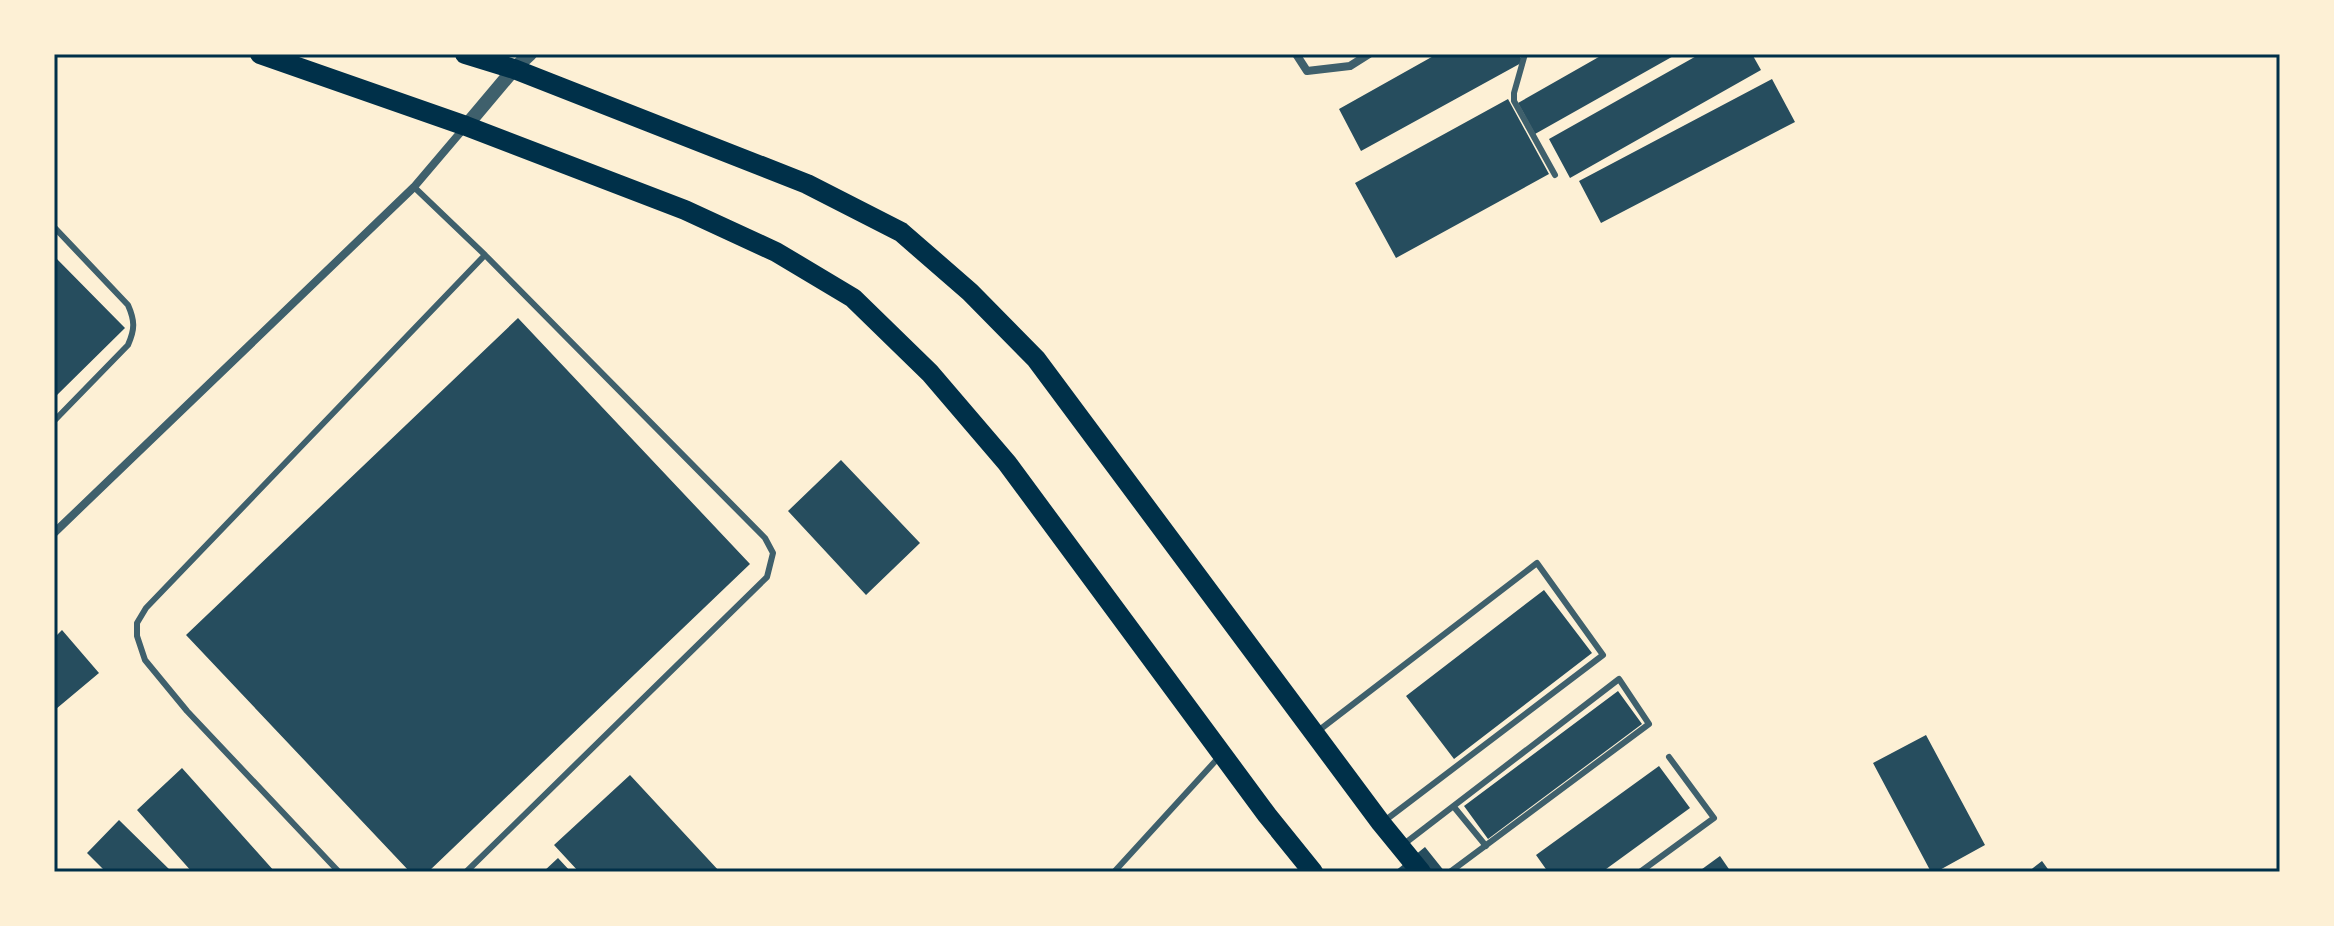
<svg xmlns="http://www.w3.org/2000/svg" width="2334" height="926" font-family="'Sofia Sans Condensed',sans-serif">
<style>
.building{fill:#264d5e}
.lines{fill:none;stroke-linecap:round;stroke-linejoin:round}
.service{stroke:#3f606c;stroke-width:6}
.minor{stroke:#3f606c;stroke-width:8}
.tertiary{stroke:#3f606c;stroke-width:14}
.primary{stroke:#003049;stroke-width:20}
.neatline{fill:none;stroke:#003049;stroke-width:3}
</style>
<rect width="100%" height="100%" fill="#fdf0d5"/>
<path class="building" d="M 1437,54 L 1519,54 L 1523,62 L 1361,151 L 1339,109 Z
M 1604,54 L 1677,54 L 1535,134 L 1518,103 Z
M 1700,54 L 1752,54 L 1761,70 L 1570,178 L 1549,139 Z
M 1772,79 L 1795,122 L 1601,223 L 1579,181 Z
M 1508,99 L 1549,174 L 1396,258 L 1355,183 Z
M 54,256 L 125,328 L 54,398 Z
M 518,318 L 750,564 L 428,872 L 410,872 L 186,635 Z
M 841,460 L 920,543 L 866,595 L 788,511 Z
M 1544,590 L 1592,653 L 1454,759 L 1406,696 Z
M 62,630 L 99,673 L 56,709 L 54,638 Z
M 1618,691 L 1642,724 L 1488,839 L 1464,806 Z
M 1926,735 L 1985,845 L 1936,872 L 1931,872 L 1873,763 Z
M 1659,766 L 1690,808 L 1602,872 L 1548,872 L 1536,855 Z
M 182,768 L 275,872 L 192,872 L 137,810 Z
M 630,775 L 720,872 L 579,872 L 554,845 Z
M 119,820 L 172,872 L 106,872 L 87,853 Z
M 1425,847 L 1445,872 L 1394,872 Z
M 1720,856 L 1731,872 L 1698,872 Z
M 558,858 L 571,872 L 543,872 Z
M 2042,861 L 2050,872 L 2028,872 Z"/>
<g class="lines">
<path class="service" d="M 1525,54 L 1514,93 L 1514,101 L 1555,175
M 414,187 L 485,255 L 765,538 L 773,553 L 767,577 L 466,872
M 54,227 L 128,305 C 135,321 135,329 128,345 L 54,421
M 1318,731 L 1537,563 L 1603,655 L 1383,822
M 1454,807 L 1486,846
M 1404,844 L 1619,679 L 1649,724 L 1450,872
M 339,872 L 187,711 L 145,660 L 137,636 L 137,623 L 146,608 L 485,255
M 1114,872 L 1220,756
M 1640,872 L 1714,818 L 1669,757"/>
<path class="minor" d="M 1296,54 L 1307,71 L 1350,66 L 1369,54
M 54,533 L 414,187 L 465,127"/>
<path class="tertiary" d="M 466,126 L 514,69 L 530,54"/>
<path class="primary" d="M 260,54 L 466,126 L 685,210 L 776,252 L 853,298 L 930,373 L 1007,463 L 1267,815 L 1313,872
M 465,54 L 514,69 L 807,184 L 901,232 L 970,292 L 1036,359 L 1381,823 L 1421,872"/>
</g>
<rect width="2334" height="926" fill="none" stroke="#fdf0d5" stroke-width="112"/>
<rect x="56" y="56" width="2222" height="814" class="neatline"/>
</svg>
